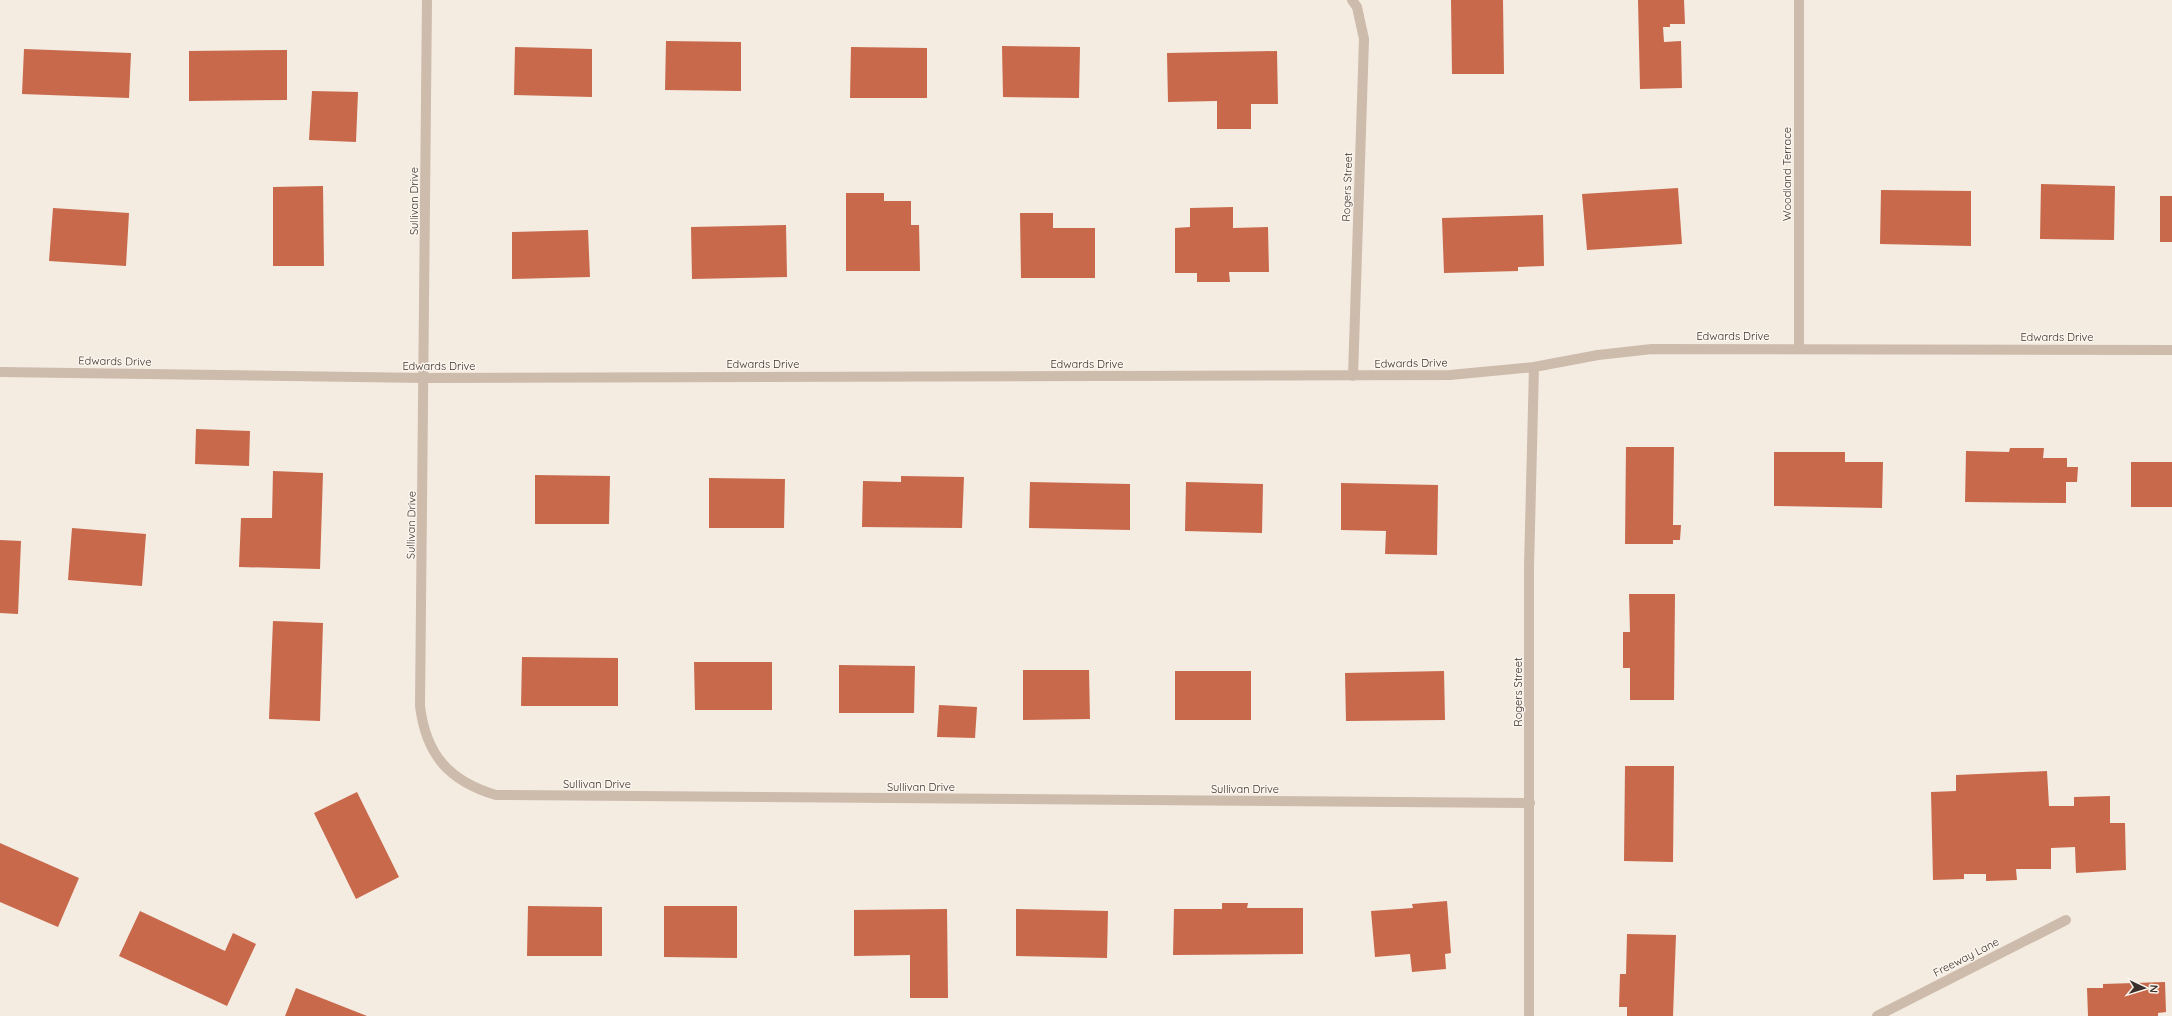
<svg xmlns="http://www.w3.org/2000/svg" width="2172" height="1016" font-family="Quicksand,sans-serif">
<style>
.building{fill:#c8694b}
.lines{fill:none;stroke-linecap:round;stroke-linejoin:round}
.minor{stroke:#cdbbac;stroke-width:10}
.labels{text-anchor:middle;stroke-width:3;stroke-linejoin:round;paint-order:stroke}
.street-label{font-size:11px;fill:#3b302b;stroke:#fbf5ee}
</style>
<rect width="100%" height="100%" fill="#f4ebe1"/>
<path class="building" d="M 1451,0 L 1503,0 L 1504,74 L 1452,74 Z
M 1638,0 L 1684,0 L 1685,24 L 1670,24 L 1670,27 L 1663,27 L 1664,42 L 1681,41 L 1682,88 L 1640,89 Z
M 666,41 L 741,42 L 741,91 L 665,90 Z
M 1002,46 L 1080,47 L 1079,98 L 1003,97 Z
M 515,47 L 592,49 L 592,97 L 514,95 Z
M 851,47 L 927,48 L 927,98 L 850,98 Z
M 24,49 L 131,53 L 129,98 L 22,94 Z
M 287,50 L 287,100 L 189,101 L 189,51 Z
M 1277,51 L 1278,104 L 1251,104 L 1251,129 L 1217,129 L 1217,101 L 1168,102 L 1167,53 Z
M 312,91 L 358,92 L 356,142 L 309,140 Z
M 2041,184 L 2115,186 L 2114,240 L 2040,239 Z
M 323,186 L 324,266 L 273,266 L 273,187 Z
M 1678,188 L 1682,244 L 1587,250 L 1582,194 Z
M 1881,190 L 1971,191 L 1971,246 L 1880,244 Z
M 846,193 L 884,193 L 884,201 L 911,201 L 911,225 L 919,225 L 920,271 L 846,271 Z
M 2160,196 L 2172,196 L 2172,242 L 2160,242 Z
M 1233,207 L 1233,228 L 1268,227 L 1269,272 L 1229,272 L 1230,282 L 1197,282 L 1197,273 L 1175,273 L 1175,228 L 1190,227 L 1190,208 Z
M 53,208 L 129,213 L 126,266 L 49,261 Z
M 1020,213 L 1053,213 L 1053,228 L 1095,228 L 1095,278 L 1021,278 Z
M 1543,215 L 1544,266 L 1518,267 L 1518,271 L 1444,273 L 1442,218 Z
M 786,225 L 787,277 L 692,279 L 691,227 Z
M 588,230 L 590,277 L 512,279 L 512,232 Z
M 196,429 L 250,431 L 249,466 L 195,464 Z
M 1626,447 L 1674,447 L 1673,525 L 1681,525 L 1680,540 L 1673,540 L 1673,544 L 1625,544 Z
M 2010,448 L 2044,448 L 2043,458 L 2067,458 L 2067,467 L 2078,467 L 2077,482 L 2066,482 L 2066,503 L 1965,502 L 1966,451 L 2009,452 Z
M 1774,452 L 1845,452 L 1845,462 L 1883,462 L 1882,508 L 1774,506 Z
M 2131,462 L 2172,462 L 2172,507 L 2131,507 Z
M 273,471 L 323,473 L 320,569 L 239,567 L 241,518 L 272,518 Z
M 535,475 L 610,476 L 609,524 L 535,524 Z
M 901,476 L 964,477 L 962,528 L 862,527 L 863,481 L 901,482 Z
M 709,478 L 785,479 L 784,528 L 709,528 Z
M 1030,482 L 1130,484 L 1130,530 L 1029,528 Z
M 1186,482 L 1263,484 L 1262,533 L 1185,531 Z
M 1341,483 L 1438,485 L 1437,555 L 1385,554 L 1386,531 L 1341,530 Z
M 72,528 L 146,534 L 142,586 L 68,580 Z
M 0,540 L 21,541 L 18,614 L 0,613 Z
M 1629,594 L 1675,594 L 1674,700 L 1630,700 L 1630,668 L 1623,668 L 1623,632 L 1630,632 Z
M 273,621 L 323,623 L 320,721 L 269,719 Z
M 522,657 L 618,658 L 618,706 L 521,706 Z
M 694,662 L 772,662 L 772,710 L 695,710 Z
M 839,665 L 915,666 L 914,713 L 839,713 Z
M 1023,670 L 1089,670 L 1090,719 L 1023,720 Z
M 1175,671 L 1251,671 L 1251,720 L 1175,720 Z
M 1444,671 L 1445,720 L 1346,721 L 1345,673 Z
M 939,705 L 977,707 L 975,738 L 937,737 Z
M 1625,766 L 1674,766 L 1673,862 L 1624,861 Z
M 2047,771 L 2049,806 L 2074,806 L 2074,797 L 2110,796 L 2110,823 L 2125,823 L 2126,870 L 2076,873 L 2075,847 L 2051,848 L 2051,869 L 2016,869 L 2017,880 L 1986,881 L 1986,874 L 1964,874 L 1964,879 L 1933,880 L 1931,792 L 1956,791 L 1956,775 Z
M 357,792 L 399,877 L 356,899 L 314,813 Z
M 0,843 L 79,878 L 58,927 L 0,902 Z
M 1447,901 L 1451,953 L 1445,954 L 1446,969 L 1412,972 L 1410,954 L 1375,957 L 1371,911 L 1413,908 L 1412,904 Z
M 1222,903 L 1248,903 L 1247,908 L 1303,908 L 1303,954 L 1173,955 L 1174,909 L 1222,909 Z
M 528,906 L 602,907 L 602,956 L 527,956 Z
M 664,906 L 737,906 L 737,958 L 664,957 Z
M 947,909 L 948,998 L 910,998 L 910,955 L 854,956 L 854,910 Z
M 1016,909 L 1108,911 L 1107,958 L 1016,956 Z
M 140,911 L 225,951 L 233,933 L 256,944 L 227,1006 L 119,956 Z
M 1627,934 L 1676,935 L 1673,1016 L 1627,1016 L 1627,1007 L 1619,1007 L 1620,974 L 1626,974 Z
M 2165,982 L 2166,1012 L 2158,1013 L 2158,1016 L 2088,1016 L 2087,988 L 2103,988 L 2103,984 Z
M 296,988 L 367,1016 L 285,1016 Z"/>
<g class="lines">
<path class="minor" d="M 427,0 L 420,706 C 426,755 449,781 496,795 L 1530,803
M 1352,0 L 1357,7 L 1364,39 L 1353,376
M 1799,348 L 1799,0
M 0,372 L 425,378 L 1450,375 L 1534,367 L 1598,355 L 1652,349 L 2172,350
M 1529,1016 L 1529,567 L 1534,367
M 1877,1016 L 2066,920"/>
</g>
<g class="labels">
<g class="street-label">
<text transform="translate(1787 174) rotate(-90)" y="4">Woodland Terrace</text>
<text transform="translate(1347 187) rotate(-88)" y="4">Rogers Street</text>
<text transform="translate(414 201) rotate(-90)" y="4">Sullivan Drive</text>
<text x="1733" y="340">Edwards Drive</text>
<text x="2057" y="341">Edwards Drive</text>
<text transform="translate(115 361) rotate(1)" y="4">Edwards Drive</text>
<text transform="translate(1411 363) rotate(-1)" y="4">Edwards Drive</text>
<text x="763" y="368">Edwards Drive</text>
<text x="1087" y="368">Edwards Drive</text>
<text x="439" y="370">Edwards Drive</text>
<text transform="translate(411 525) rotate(-89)" y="4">Sullivan Drive</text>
<text transform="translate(1518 692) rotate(-90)" y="4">Rogers Street</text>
<text x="597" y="788">Sullivan Drive</text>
<text x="921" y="791">Sullivan Drive</text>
<text x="1245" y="793">Sullivan Drive</text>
<text transform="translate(1966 957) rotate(-27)" y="4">Freeway Lane</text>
</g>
</g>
<g transform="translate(2144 988) rotate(94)" stroke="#fbf5ee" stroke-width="3" paint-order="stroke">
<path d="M0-3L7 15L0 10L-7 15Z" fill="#3b302b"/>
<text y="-6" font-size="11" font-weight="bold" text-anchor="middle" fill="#3b302b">N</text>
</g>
</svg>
